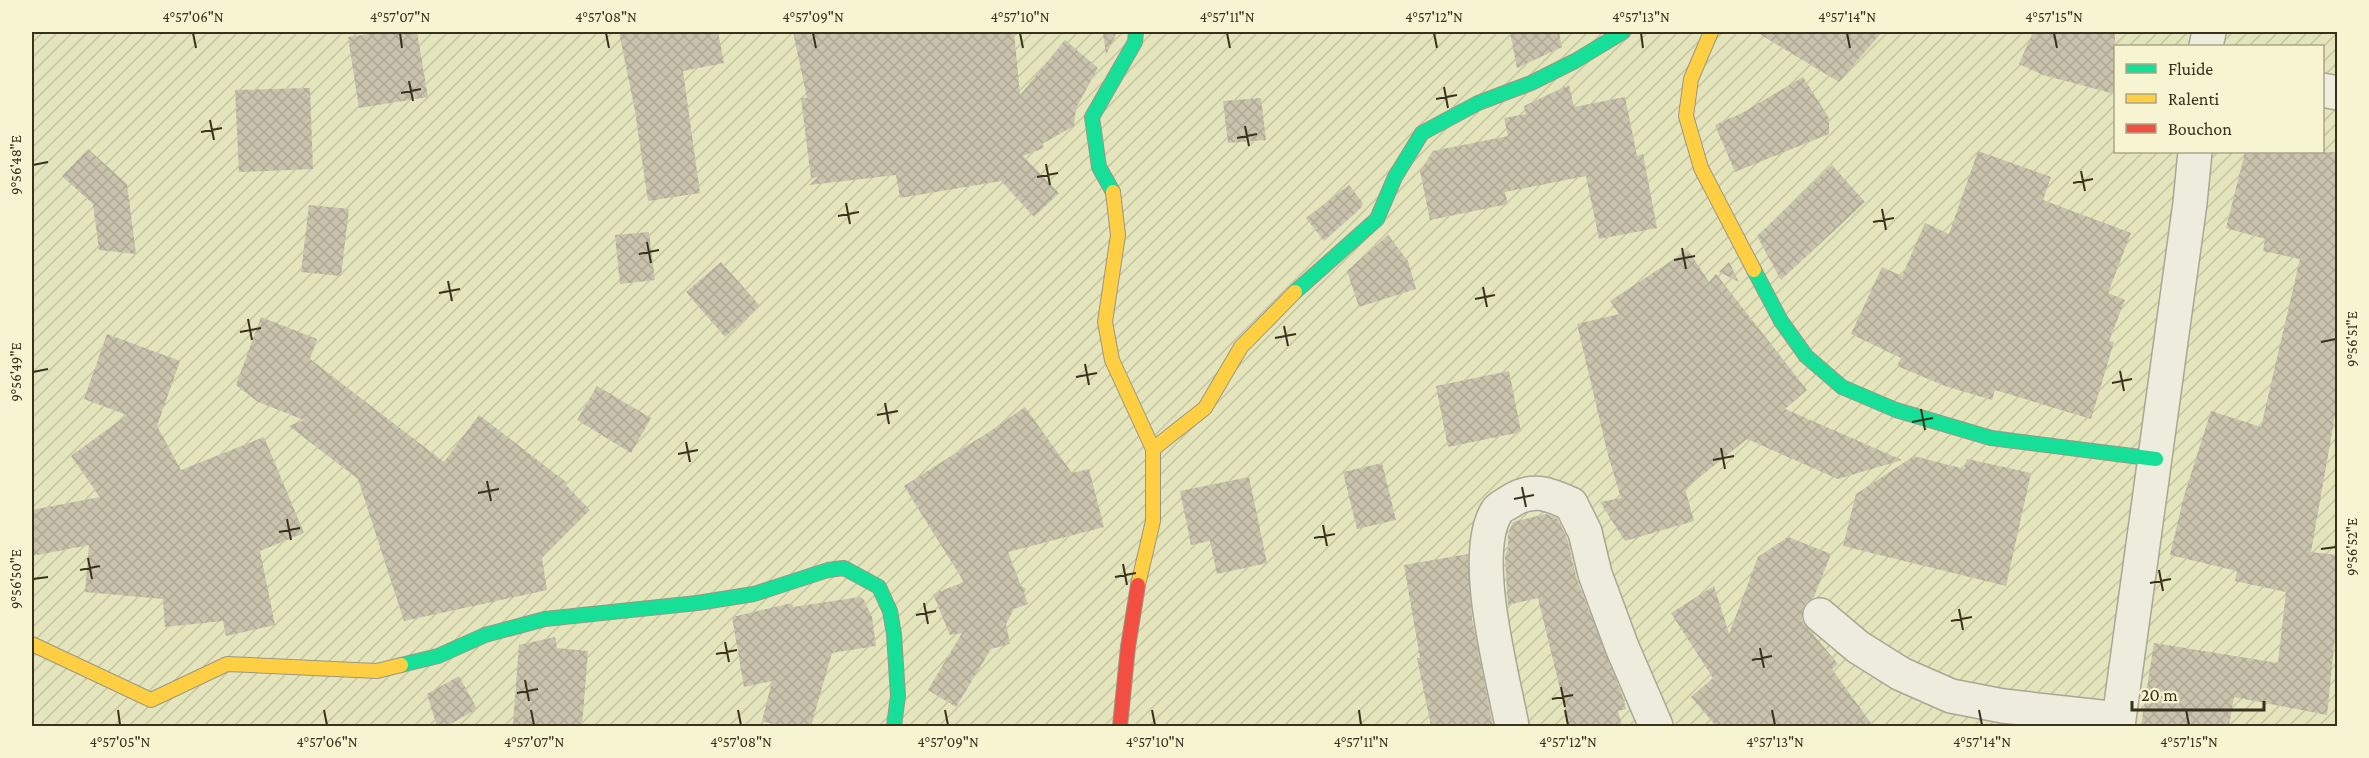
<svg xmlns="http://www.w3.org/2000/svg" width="2369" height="758" font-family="'Crimson Pro',serif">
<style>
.farmland{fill:url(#farmland-furrows);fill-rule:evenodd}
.building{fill:url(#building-cross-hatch)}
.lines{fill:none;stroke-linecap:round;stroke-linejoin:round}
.street-casing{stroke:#aaa695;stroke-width:36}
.fast-casing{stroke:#9a9685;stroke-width:16}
.slow-casing{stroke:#9a9685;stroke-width:16}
.jam-casing{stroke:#9a9685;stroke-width:16}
.street{stroke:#edecdd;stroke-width:33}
.fast{stroke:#16e098;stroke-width:14}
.slow{stroke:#ffcf43;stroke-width:14}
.jam{stroke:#f24e42;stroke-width:14}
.ticks{fill:none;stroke:#39311c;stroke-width:2}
.neatline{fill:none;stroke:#39311c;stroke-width:2}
.ticks-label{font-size:15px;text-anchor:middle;fill:#39311c}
</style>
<defs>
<pattern id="farmland-furrows" width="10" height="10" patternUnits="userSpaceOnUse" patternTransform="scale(1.5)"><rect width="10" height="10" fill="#e4e5bc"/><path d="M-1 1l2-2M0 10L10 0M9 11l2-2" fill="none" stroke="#c4c5a1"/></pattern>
<pattern id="building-cross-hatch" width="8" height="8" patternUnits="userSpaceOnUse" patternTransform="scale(1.5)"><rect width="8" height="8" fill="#c9c2ad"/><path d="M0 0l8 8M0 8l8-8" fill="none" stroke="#ada794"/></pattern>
</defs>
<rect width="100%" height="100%" fill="#e6e3cc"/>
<path class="farmland" d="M 32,32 L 2337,32 L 2337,726 L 32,726 ZM 2116,46 L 2322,46 L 2322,152 L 2116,152 Z"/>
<path class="building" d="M 383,32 L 417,32 L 428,97 L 359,108 L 348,37 Z
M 619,32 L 718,32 L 724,63 L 683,71 L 700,193 L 648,201 L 635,111 Z
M 793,32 L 1014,32 L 1020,95 L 1065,40 L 1098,68 L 1076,108 L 1074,126 L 1042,144 L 1044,148 L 1023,156 L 1059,193 L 1034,217 L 1001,181 L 900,198 L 896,175 L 809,185 L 818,177 L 811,178 L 801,98 L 807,98 Z
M 1103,32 L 1117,32 L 1106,55 Z
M 1510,32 L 1559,32 L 1562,47 L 1517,68 Z
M 1756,32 L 1882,32 L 1839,82 Z
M 2033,32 L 2115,32 L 2115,94 L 2043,75 L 2019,64 Z
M 1803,77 L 1829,118 L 1829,134 L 1735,172 L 1715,125 L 1742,113 Z
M 1569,85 L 1574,107 L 1625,97 L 1637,156 L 1643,154 L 1657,228 L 1599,239 L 1586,176 L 1505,192 L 1508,204 L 1430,220 L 1420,171 L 1433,151 L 1508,136 L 1504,118 L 1526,114 L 1524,106 Z
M 310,88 L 313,169 L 239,172 L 235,90 Z
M 1261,98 L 1266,140 L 1228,143 L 1223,101 Z
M 88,149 L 127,184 L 136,254 L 99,250 L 93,204 L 62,176 Z
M 1978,151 L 2051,177 L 2043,200 L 2131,233 L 2108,293 L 2125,300 L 2109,341 L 2114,342 L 2091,419 L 1995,390 L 1992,400 L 1945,386 L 1897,366 L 1901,358 L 1851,334 L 1882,267 L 1902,276 L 1925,223 L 1949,234 Z
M 2245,152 L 2337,152 L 2337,404 L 2311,552 L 2337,555 L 2337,618 L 2327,715 L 2234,697 L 2229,726 L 2141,726 L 2154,643 L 2278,663 L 2286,592 L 2235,581 L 2237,571 L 2170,555 L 2184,496 L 2211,411 L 2261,427 L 2300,259 L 2263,251 L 2265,239 L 2226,228 Z
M 1832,165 L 1865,202 L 1781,280 L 1757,236 Z
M 1349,185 L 1363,203 L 1361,208 L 1324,241 L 1306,218 Z
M 309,205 L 349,209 L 341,276 L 301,272 Z
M 649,232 L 655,280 L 620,284 L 615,235 Z
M 1388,235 L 1408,261 L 1416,289 L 1359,307 L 1347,271 Z
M 1688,250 L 1709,282 L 1716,274 L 1807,390 L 1785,409 L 1902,460 L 1838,479 L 1747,439 L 1685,489 L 1694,521 L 1625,541 L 1600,502 L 1621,498 L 1608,455 L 1577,324 L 1619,314 L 1610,301 Z
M 721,262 L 760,306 L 725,337 L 686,292 Z
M 1729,262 L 1739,282 L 1719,272 Z
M 261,317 L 317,339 L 310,359 L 444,462 L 479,415 L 566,482 L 565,484 L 590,510 L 542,558 L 547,590 L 404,621 L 358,479 L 289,426 L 304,420 L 258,402 L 236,385 Z
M 107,334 L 180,361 L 157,426 L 181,470 L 264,437 L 304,533 L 260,551 L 275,625 L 226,636 L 223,621 L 165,627 L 163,599 L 85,592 L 89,545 L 32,556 L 32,510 L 100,497 L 71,456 L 127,415 L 84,399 Z
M 1509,371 L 1521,432 L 1448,447 L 1436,386 Z
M 597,386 L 651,418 L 631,453 L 577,420 Z
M 1025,407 L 1072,473 L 1089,469 L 1104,527 L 1008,552 L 1021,586 L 1026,589 L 1024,593 L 1028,604 L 1014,609 L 1006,624 L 1010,644 L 991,649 L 956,707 L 928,690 L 962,633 L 950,635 L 933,594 L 964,582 L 904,486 L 995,428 Z
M 1914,456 L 1964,469 L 1967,459 L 2031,473 L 2006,586 L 1843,546 L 1856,494 Z
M 1382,463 L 1396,520 L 1357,529 L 1343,472 Z
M 1249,477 L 1267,563 L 1217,574 L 1210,541 L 1191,545 L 1180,491 Z
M 1546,514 L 1557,518 L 1567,538 L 1577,580 L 1623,697 L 1626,709 L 1618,711 L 1622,726 L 1569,726 L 1538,598 L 1508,605 L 1505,557 L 1508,548 L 1508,535 L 1513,522 Z
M 1788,537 L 1831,554 L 1814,597 L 1806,603 L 1802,611 L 1802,621 L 1838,664 L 1832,669 L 1873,726 L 1716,726 L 1691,697 L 1713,678 L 1671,613 L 1714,586 L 1729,634 L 1758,557 Z
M 1468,554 L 1472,619 L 1493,726 L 1431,726 L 1417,658 L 1420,658 L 1404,565 Z
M 860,597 L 864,600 L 872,617 L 876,646 L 832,653 L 811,726 L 780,726 L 762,721 L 772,681 L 744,687 L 732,617 L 792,603 L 793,607 Z
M 555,637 L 557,648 L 588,651 L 582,726 L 513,724 L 519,645 Z
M 459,676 L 477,709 L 447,726 L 437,726 L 427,694 Z"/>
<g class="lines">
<defs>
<path id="street" d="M 2206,46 L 2209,32
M 2322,90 L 2338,93
M 1820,615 L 1858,647 L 1901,674 L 1951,696 L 2003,706 L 2119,719
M 1512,726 C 1503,676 1469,555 1497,511 C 1499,507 1507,504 1511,501 C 1533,487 1549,494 1571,504 L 1585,532 L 1595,574 L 1622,647 L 1656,726
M 2118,726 L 2190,203 L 2195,152"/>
<path id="fast" d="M 1113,192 L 1099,167 L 1092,117 L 1135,42 L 1136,32
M 1754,270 L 1781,321 L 1806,356 L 1842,387 L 1896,410 L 1991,438 L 2156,459
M 1295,292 L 1377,219 L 1395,177 L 1422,133 L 1478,103 L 1531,83 L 1575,61 L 1623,32
M 401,665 L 438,656 L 485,635 L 545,619 L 697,603 L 754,594 L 828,570 L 844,568 L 879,587 L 890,611 L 894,634 L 898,696 L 894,726"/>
<path id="slow" d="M 1711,32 L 1691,79 L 1686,116 L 1701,168 L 1754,270
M 1113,192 L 1118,235 L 1105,322 L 1112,360 L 1153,449 L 1153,521 L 1138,585
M 1153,449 L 1205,408 L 1241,347 L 1295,292
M 32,644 L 151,700 L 227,664 L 377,671 L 401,665"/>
<path id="jam" d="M 1120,726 L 1128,647 L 1138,585"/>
</defs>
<use href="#street" class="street-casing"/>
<use href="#fast" class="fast-casing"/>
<use href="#slow" class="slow-casing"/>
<use href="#jam" class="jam-casing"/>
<use href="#street" class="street"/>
<use href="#fast" class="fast"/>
<use href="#slow" class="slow"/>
<use href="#jam" class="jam"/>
</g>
<path class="ticks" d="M 193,33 L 196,48M 400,33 L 402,48M 606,33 L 609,48M 813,33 L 816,48M 1020,33 L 1023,48M 1227,33 L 1230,48M 1434,33 L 1437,48M 1641,33 L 1643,48M 1847,33 L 1850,48M 2054,33 L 2057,48M 409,81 L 413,101M 1444,87 L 1448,108M 401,93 L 421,89M 1436,99 L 1457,95M 210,120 L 214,140M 1245,126 L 1249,146M 201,132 L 222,128M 1237,138 L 1257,134M 1046,164 L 1050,185M 33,165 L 48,162M 2081,171 L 2085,191M 1037,177 L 1058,173M 2073,183 L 2093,179M 846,203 L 850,224M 1882,209 L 1886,230M 838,216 L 859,212M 1873,222 L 1894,218M 647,242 L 651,263M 1682,248 L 1686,269M 639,254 L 659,250M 1674,260 L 1695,256M 448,281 L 452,301M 1483,287 L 1487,307M 439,293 L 460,289M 1475,299 L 1495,295M 248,319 L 252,340M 1284,326 L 1288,346M 240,332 L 261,328M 1275,338 L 1296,334M 2321,342 L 2336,339M 1085,364 L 1089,385M 2120,371 L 2124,391M 33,372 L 48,369M 1076,377 L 1097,373M 2112,383 L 2132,379M 885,403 L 889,424M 1921,409 L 1925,430M 877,415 L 898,411M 1912,422 L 1933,418M 686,442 L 690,462M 1721,448 L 1725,469M 678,454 L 698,450M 1713,460 L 1734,456M 487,481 L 491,501M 1522,487 L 1526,507M 478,493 L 499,489M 1514,499 L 1534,495M 287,519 L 291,540M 1323,525 L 1327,546M 279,532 L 300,528M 1314,538 L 1335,534M 2321,549 L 2336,547M 88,558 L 92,579M 1123,564 L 1127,585M 80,570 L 100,566M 2159,570 L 2163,591M 1115,577 L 1136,573M 33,579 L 48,577M 2150,583 L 2171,579M 924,603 L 928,624M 1959,609 L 1963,630M 916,615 L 936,611M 1951,621 L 1972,617M 725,642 L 729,662M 1760,648 L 1764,668M 716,654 L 737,650M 1752,660 L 1772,656M 525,680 L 529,701M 1561,687 L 1565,707M 517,693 L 538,689M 1552,699 L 1573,695M 118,710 L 120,725M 324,710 L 327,725M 531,710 L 534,725M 738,710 L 741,725M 945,710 L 948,725M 1152,710 L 1155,725M 1359,710 L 1361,725M 1565,710 L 1568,725M 1772,710 L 1775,725M 1979,710 L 1982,725M 2186,710 L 2189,725"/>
<rect width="2369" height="758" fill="none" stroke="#f7f4d1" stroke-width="66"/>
<rect x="2114" y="45" width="210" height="108" fill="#f7f4d1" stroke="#aba689" stroke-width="1.5"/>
<rect x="2126" y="64" width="30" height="9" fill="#16e098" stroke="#aba689" stroke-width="1.5"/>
<text x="2168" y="75" font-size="18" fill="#39311c">Fluide</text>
<rect x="2126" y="94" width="30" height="9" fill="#ffcf43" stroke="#aba689" stroke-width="1.5"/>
<text x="2168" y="105" font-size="18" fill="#39311c">Ralenti</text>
<rect x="2126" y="124" width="30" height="9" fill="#f24e42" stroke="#aba689" stroke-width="1.5"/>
<text x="2168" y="135" font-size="18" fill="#39311c">Bouchon</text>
<path d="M2132 701v9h132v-9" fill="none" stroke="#39311c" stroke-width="3"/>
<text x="2141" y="701" font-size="18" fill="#39311c" stroke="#f7f4d1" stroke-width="4.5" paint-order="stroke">20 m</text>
<rect x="33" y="33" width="2303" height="692" class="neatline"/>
<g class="ticks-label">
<text x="193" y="22">4°57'06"N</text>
<text x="400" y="22">4°57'07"N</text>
<text x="606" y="22">4°57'08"N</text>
<text x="813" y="22">4°57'09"N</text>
<text x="1020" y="22">4°57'10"N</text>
<text x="1227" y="22">4°57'11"N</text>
<text x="1434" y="22">4°57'12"N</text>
<text x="1641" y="22">4°57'13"N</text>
<text x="1847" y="22">4°57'14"N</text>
<text x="2054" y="22">4°57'15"N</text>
<text transform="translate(16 165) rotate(-90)" y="5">9°56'48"E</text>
<text transform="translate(2352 339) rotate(-90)" y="5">9°56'51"E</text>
<text transform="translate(16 372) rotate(-90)" y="5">9°56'49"E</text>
<text transform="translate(2352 547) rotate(-90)" y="5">9°56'52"E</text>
<text transform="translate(16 579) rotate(-90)" y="5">9°56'50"E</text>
<text x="120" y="747">4°57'05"N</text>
<text x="327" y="747">4°57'06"N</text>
<text x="534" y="747">4°57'07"N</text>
<text x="741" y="747">4°57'08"N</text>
<text x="948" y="747">4°57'09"N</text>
<text x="1155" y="747">4°57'10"N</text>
<text x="1361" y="747">4°57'11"N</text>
<text x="1568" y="747">4°57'12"N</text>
<text x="1775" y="747">4°57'13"N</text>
<text x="1982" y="747">4°57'14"N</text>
<text x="2189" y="747">4°57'15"N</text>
</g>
</svg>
